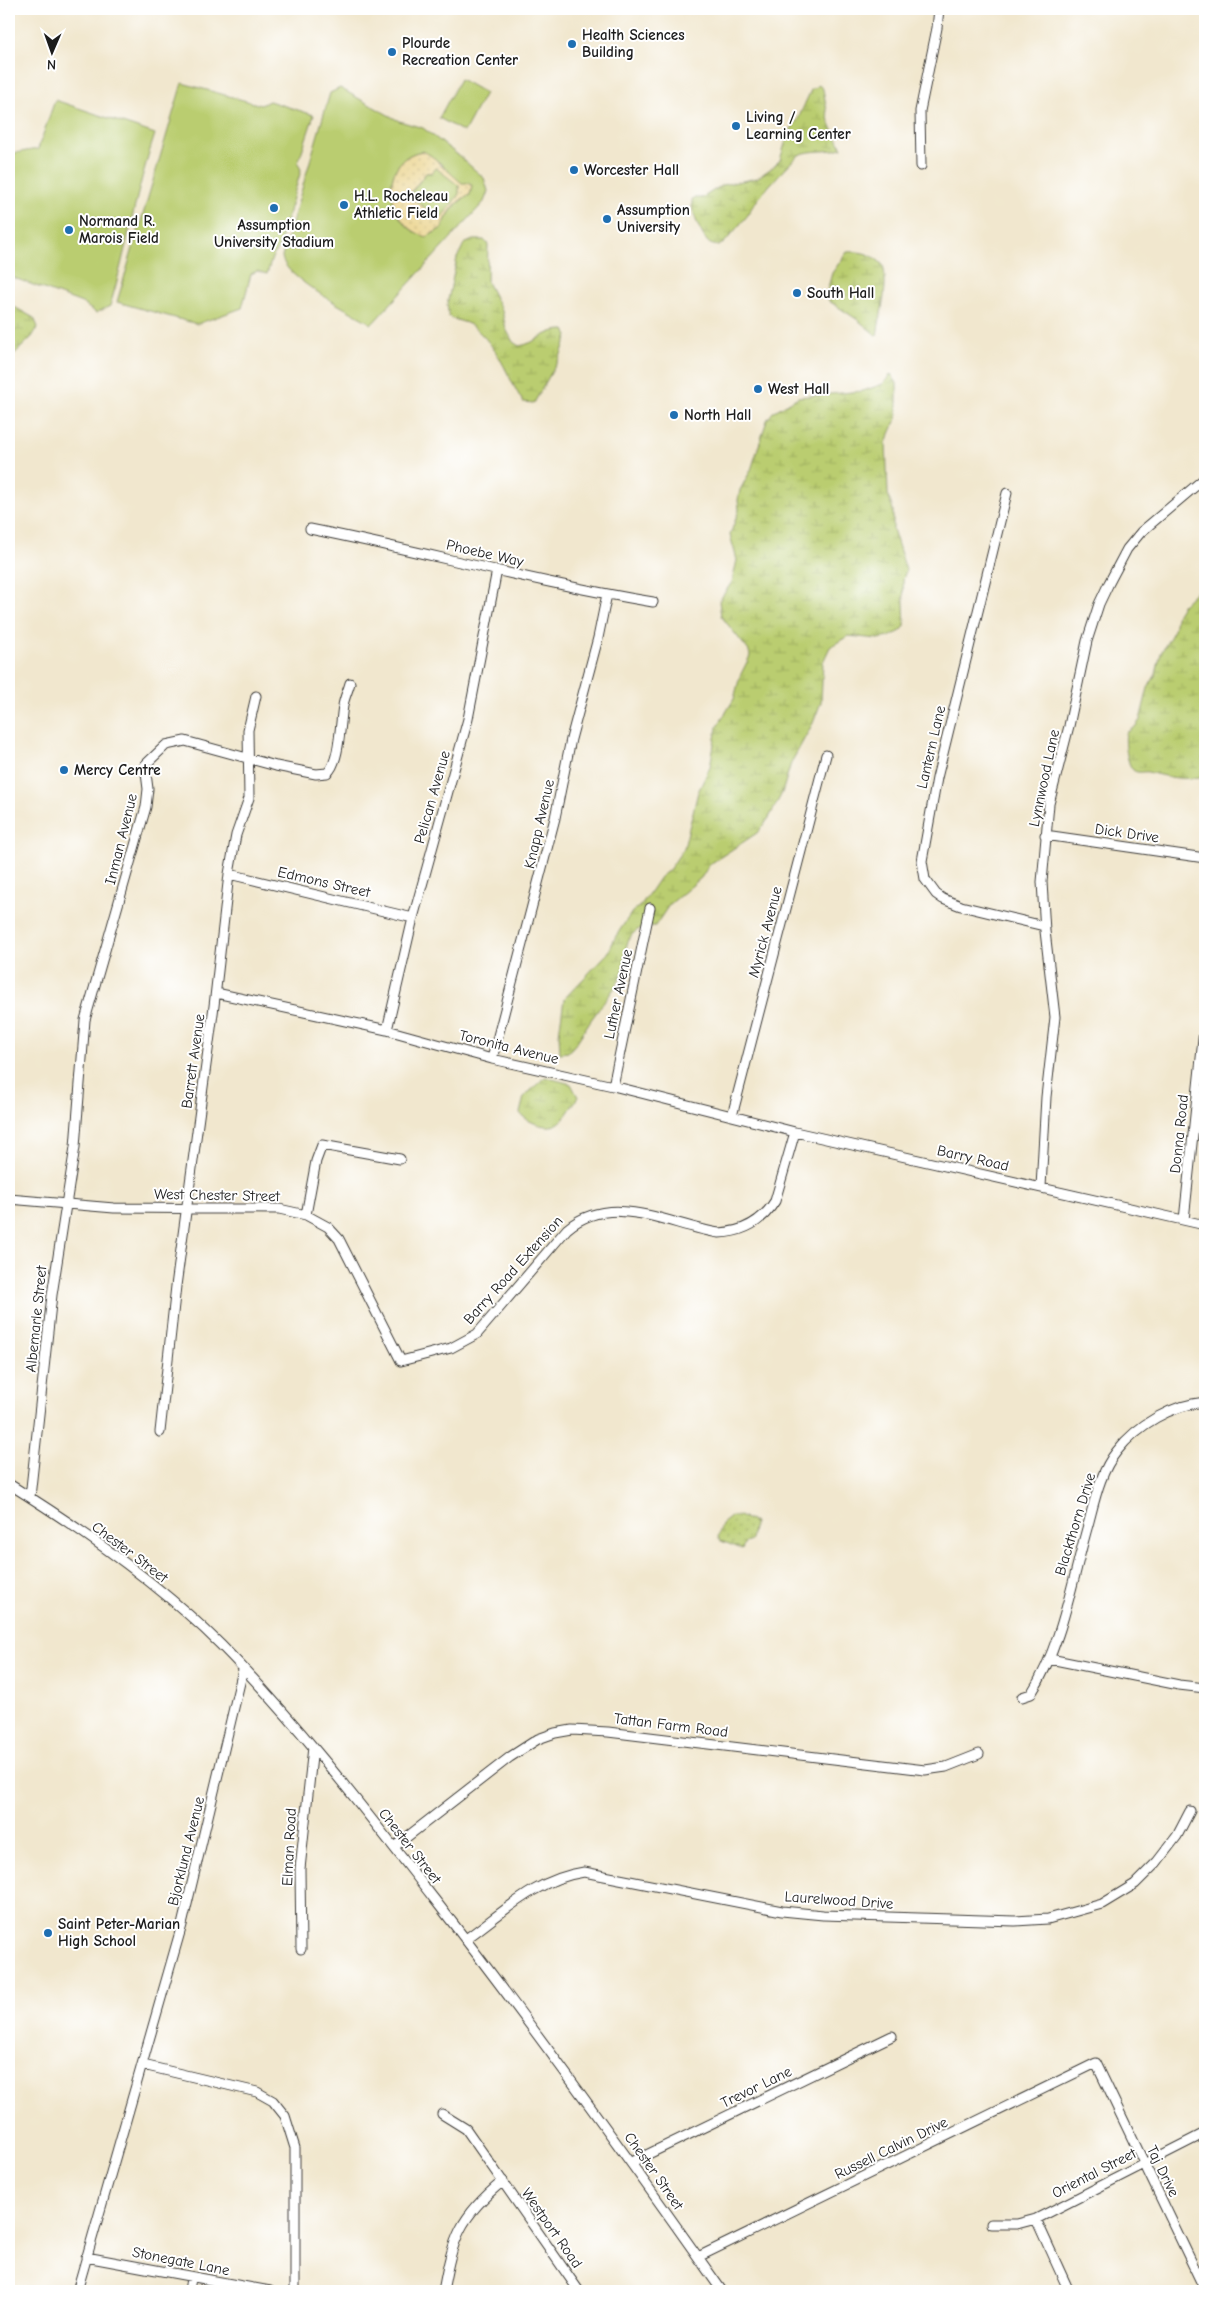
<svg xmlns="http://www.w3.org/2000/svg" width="1214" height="2300" font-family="'Comic Neue',sans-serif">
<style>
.grass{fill:url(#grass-dots);stroke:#6b7446}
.wetland{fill:url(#wetland-marsh);stroke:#6b7446}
.sand{fill:url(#sand-dots);stroke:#857b5d;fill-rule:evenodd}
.park{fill:#bacd70;stroke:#6b7446;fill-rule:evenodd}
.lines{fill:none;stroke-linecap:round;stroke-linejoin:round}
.street-casing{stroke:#3c3a37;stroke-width:11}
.street{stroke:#fff;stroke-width:9}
.poi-dot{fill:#1f6fb2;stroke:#fff;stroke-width:2}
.labels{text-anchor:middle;stroke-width:4;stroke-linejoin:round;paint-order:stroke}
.poi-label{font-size:15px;font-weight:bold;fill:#1c1c1c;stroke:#fff;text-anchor:start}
.street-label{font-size:15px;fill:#1c1c1c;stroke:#fff}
</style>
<defs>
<pattern id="grass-dots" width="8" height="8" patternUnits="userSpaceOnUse" patternTransform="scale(1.25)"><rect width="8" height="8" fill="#bacd70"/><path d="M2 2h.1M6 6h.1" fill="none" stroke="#9faf60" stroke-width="1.8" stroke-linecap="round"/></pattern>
<pattern id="wetland-marsh" width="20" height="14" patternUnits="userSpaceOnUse" patternTransform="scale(1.25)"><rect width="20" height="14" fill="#bacd70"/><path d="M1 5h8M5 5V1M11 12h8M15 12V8" fill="none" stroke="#9faf60"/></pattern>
<pattern id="sand-dots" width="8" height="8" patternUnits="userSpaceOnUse" patternTransform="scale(1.25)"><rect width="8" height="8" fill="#eeda9e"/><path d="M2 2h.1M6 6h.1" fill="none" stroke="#ccba88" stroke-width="1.8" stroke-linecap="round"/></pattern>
</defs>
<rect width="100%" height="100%" fill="#fff"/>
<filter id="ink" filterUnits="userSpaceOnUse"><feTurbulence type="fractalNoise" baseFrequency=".02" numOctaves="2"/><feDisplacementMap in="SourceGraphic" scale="10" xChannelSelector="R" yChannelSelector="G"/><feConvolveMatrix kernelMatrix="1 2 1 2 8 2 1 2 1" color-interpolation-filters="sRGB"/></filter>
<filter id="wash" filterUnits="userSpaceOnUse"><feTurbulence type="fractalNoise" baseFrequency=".0096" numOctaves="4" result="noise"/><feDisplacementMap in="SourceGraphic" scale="20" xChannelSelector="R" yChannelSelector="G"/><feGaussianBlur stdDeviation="1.12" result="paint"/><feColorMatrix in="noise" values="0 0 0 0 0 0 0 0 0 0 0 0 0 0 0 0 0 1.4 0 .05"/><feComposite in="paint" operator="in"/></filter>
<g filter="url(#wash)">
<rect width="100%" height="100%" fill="#f1e7ce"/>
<path class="grass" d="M 732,1516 L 739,1516 L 754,1522 L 751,1540 L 745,1542 L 742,1549 L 721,1541 L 718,1537 L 722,1524 Z"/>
<path class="wetland" d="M 819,85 L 823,89 L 829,122 L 842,148 C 827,153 812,149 799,155 C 790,162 750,205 748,215 L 724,243 L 718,246 C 714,245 710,245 707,241 C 701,234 688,206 693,198 L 702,198 L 722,185 L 757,178 L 773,167 L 780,160 L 788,134 L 798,119 L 811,90 Z
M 473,240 L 484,240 L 488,244 L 487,282 L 502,311 L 506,329 L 513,342 L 519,346 C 536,344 546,329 565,330 L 568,335 L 560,357 L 534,403 L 523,402 C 504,371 501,349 471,325 C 464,321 456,321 449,317 L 447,305 L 457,258 L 464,244 Z
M 847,252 C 863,251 872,254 883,265 C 889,288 880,313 877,336 L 858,320 L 829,301 L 826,295 L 832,273 Z
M 9,304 L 34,318 L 38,327 L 32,337 L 9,359 Z
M 891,374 L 897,383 L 897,418 L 886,443 L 888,494 L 893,510 L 893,529 L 906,570 L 903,580 L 905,626 L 901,631 L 889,637 L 878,639 L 848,636 L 830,647 L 823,662 L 821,702 L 813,723 L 791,763 L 782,793 L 769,818 L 757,833 L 710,864 L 701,878 L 669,905 L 655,926 C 646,926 637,928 631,936 C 622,948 627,967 620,979 C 612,993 602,1004 593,1017 C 584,1029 579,1042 568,1052 L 560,1053 L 559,1034 L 564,999 L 608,953 L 616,936 L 632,912 L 641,905 L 660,877 L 669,870 L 684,848 L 698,792 L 710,767 L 717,727 L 734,699 L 740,676 L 750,656 L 749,651 L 721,616 L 719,601 L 732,582 L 737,560 L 730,535 L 739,510 L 738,500 L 740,490 L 751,470 L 767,420 L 773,412 L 798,397 L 863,391 L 883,384 Z
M 1201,587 L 1205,587 L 1205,777 C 1187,781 1166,777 1148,772 C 1143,771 1138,774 1133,770 C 1127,765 1124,740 1126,733 L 1136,726 L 1140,720 L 1148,688 L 1156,674 L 1161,653 L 1174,630 L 1177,613 L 1182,605 Z
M 545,1077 L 571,1084 L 578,1097 C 573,1104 565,1119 559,1123 C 549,1131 526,1122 520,1113 L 524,1097 Z"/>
<path class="sand" d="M 422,151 L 435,157 L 440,165 L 472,186 L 470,195 C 455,200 448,214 442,228 L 427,237 C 385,226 376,159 422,151 ZM 426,173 L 432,173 L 459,186 L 458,191 L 433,214 L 412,198 L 411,192 Z"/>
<path class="park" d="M 460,79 L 485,93 L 464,132 L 439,118 Z
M 182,83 L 261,105 L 269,101 L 314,115 L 298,163 L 301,170 L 279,246 L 272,258 L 267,274 L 257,271 L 251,274 L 242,308 L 197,324 L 117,302 Z
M 340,88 L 399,121 L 423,128 L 458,155 L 484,178 L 488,191 L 484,202 L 372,324 C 351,311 285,279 282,257 L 330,93 ZM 422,151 C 435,155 450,174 462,183 L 470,183 L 472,186 L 470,195 C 456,201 448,214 442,228 L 427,237 C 385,227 376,159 422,151 Z
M 55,100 L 155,134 C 136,190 127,249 110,306 L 96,313 L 82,303 L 9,276 L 9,154 L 38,149 Z
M 436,168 L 459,186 L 459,194 L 442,217 L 433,214 L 412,198 L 411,193 L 426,173 L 432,173 Z"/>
</g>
<g filter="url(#ink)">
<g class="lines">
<defs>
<path id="street" d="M 921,166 L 920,111 L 937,28 L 939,9
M 1007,493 L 937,778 L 922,861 L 925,879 L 936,894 L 943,899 L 961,906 L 1044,926
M 310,529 C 425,552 538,583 653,602
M 1045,835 L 1205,858
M 229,874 L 413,918
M 216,993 L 387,1030 L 492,1059 L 613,1086 L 795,1132
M 387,1030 L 413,918 L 468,719 L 497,570
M 492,1059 L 555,818 L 571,739 L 598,638 L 607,594
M 613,1086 L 650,908
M 732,1116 L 826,755
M 1041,1187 L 1046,1097 L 1055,1017 L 1045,931 L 1042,882 L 1049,804 L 1069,726 L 1087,641 L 1099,604 L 1109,583 L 1127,549 L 1141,532 L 1205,478
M 9,1199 L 114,1208 L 279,1209 L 306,1215 L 328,1227 L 339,1239 L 401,1361 L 451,1348 L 477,1334 L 567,1229 C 612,1191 668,1225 719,1233 C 743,1232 762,1222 775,1201 L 795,1132 L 1205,1225
M 306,1215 L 316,1161 L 322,1145 L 400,1159
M 1184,1220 L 1205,1020
M 160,1432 L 176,1286 L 214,1006 L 229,874 L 236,835 L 249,798 L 248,730 L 256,696
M 9,1484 C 83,1530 159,1583 221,1645 C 299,1724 367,1813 435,1900 C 534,2027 629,2159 722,2291
M 30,1497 L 52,1295 L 75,1147 L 85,1020 L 146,807 L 148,789 L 145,765 L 166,745 L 185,741 L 276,766 L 316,774 L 327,773 C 340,763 340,722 343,706 C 344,698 348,691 350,683
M 1050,1659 L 1179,1685 L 1205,1688
M 1022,1697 L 1031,1694 C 1062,1646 1072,1580 1088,1525 C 1095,1499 1100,1472 1117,1451 C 1138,1424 1172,1405 1205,1402
M 394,1847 L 510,1757 L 538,1739 L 555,1733 L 572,1730 L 608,1732 L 925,1770 L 946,1767 L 979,1754
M 466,1939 C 504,1912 536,1879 584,1872 L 782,1911 L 823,1915 L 1015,1921 L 1048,1919 L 1102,1904 L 1135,1884 L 1157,1862 L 1177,1836 L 1190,1811
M 301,1949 L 300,1869 L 313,1747
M 143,2065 L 257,2092 L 273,2101 L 285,2116 L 295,2148 L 295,2291
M 442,2114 L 466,2129 L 579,2291
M 632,2162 L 892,2036
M 1036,2219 L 1069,2291
M 991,2224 L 1017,2224 L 1036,2219 L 1205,2133
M 86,2257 L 270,2291
M 698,2257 L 1096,2063 L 1205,2290
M 77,2291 L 182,1925 L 243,1670
M 189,2291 L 191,2278
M 443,2291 C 453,2238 459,2217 503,2181"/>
</defs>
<use href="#street" class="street-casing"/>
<use href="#street" class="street"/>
</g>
</g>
<g class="poi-dot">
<circle cx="572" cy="44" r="5"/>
<circle cx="392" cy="52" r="5"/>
<circle cx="736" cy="126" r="5"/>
<circle cx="574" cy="170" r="5"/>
<circle cx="344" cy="205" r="5"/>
<circle cx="274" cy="208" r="5"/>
<circle cx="607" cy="219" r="5"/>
<circle cx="69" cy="230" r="5"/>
<circle cx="797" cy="293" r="5"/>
<circle cx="758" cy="389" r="5"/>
<circle cx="674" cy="415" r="5"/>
<circle cx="64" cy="770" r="5"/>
<circle cx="48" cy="1933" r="5"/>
</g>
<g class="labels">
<g class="poi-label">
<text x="582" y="40">Health Sciences<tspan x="582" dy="17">Building</tspan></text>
<text x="402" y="48">Plourde<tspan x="402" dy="17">Recreation Center</tspan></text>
<text x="746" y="122">Living /<tspan x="746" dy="17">Learning Center</tspan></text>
<text x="584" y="175">Worcester Hall</text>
<text x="354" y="201">H.L. Rocheleau<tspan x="354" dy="17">Athletic Field</tspan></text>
<text x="617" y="215">Assumption<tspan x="617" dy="17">University</tspan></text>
<text x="79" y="226">Normand R.<tspan x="79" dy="17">Marois Field</tspan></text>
<text x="274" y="230" text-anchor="middle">Assumption<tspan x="274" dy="17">University Stadium</tspan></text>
<text x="807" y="298">South Hall</text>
<text x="768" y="394">West Hall</text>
<text x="684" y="420">North Hall</text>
<text x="74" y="775">Mercy Centre</text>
<text x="58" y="1929">Saint Peter-Marian<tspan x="58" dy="17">High School</tspan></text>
</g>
<g class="street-label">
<text transform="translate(485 553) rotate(13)" y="5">Phoebe Way</text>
<text transform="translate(931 747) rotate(-77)" y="5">Lantern Lane</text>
<text transform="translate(1044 778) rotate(-78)" y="5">Lynnwood Lane</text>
<text transform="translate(432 797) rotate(-74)" y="5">Pelican Avenue</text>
<text transform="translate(539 824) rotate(-77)" y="5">Knapp Avenue</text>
<text transform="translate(1127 833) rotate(8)" y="5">Dick Drive</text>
<text transform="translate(121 839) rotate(-76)" y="5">Inman Avenue</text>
<text transform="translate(324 882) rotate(13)" y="5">Edmons Street</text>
<text transform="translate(765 932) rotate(-75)" y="5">Myrick Avenue</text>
<text transform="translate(618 994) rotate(-78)" y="5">Luther Avenue</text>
<text transform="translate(509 1047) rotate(14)" y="5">Toronita Avenue</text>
<text transform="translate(193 1061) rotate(-82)" y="5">Barrett Avenue</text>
<text transform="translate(1179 1134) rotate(-84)" y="5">Donna Road</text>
<text transform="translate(973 1158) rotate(13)" y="5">Barry Road</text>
<text transform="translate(217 1195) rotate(1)" y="5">West Chester Street</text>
<text transform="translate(513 1270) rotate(-48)" y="5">Barry Road Extension</text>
<text transform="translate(36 1319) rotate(-84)" y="5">Albemarle Street</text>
<text transform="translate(1075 1524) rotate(-73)" y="5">Blackthorn Drive</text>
<text transform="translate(130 1552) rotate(37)" y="5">Chester Street</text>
<text transform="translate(671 1725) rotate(7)" y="5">Tattan Farm Road</text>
<text transform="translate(410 1846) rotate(52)" y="5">Chester Street</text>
<text transform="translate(289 1847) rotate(-87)" y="5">Elman Road</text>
<text transform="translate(186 1851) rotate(-76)" y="5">Bjorklund Avenue</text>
<text transform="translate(839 1900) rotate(4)" y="5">Laurelwood Drive</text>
<text transform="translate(756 2087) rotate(-26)" y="5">Trevor Lane</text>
<text transform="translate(891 2148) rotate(-26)" y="5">Russell Calvin Drive</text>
<text transform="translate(654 2171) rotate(55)" y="5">Chester Street</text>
<text transform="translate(1163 2171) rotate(64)" y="5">Taj Drive</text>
<text transform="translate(1094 2173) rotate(-27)" y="5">Oriental Street</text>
<text transform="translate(552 2228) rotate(55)" y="5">Westport Road</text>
<text transform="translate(181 2261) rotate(11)" y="5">Stonegate Lane</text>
</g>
</g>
<rect width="1214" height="2300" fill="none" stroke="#fff" stroke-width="30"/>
<g transform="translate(52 52) rotate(182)" stroke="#ffffff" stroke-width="4" paint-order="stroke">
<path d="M0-4L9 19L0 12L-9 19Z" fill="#1c1c1c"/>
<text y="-8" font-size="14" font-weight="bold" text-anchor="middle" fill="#1c1c1c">N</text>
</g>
</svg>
